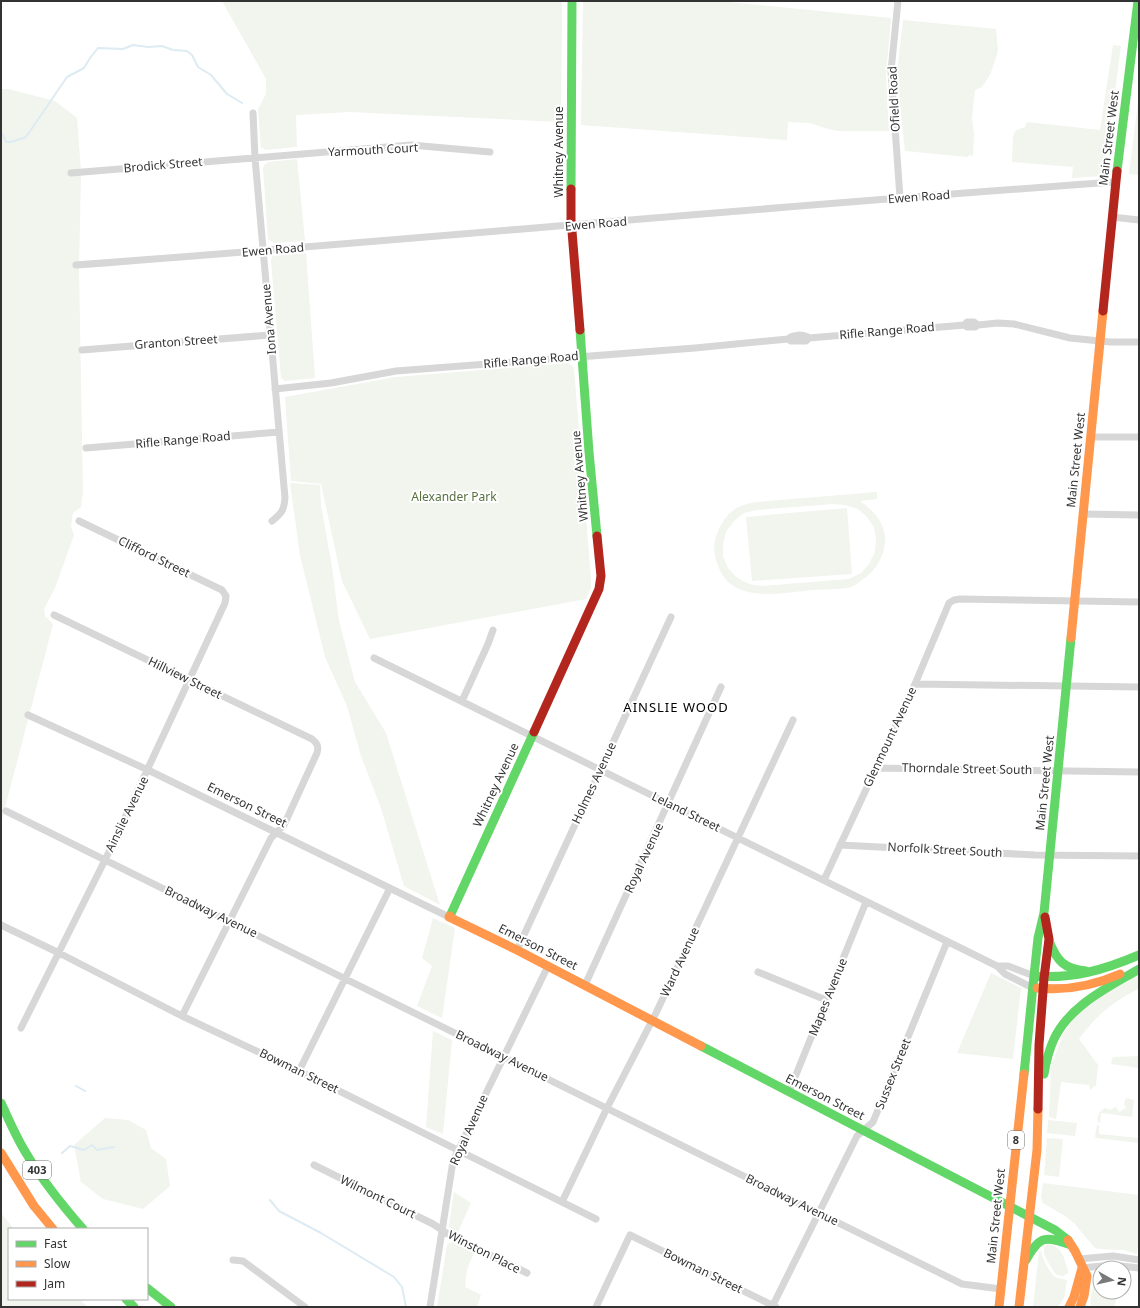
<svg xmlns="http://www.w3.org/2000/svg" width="1140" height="1308" font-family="'Noto Sans',sans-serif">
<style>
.green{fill:#f1f5ed;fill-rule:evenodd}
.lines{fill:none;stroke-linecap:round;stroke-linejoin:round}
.stream{stroke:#ddebf3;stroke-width:2}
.street{stroke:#d7d7d7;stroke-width:7}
.fast{stroke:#63d668;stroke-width:9}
.slow{stroke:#ff974d;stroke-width:9}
.jam{stroke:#b3261e;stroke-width:9}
.labels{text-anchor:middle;stroke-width:4;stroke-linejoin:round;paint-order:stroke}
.shield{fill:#fff;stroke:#707070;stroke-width:1}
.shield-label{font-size:11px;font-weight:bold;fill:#333}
.street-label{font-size:12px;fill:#333;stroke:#fff}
.park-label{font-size:12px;fill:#56703f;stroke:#fff}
.neighbourhood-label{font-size:13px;letter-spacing:1px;fill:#000;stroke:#fff}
</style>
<rect width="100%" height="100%" fill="#fff"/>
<path class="green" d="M 222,1 L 562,1 L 561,122 L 349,112 L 296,115 L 297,147 L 265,150 L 263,148 L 261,148 L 258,109 L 266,94 L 266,79 Z
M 583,1 L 719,1 L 891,18 L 886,76 L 889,131 L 838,131 L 828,129 L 810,123 L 788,122 L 787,140 L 581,125 Z
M 903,20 L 996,29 L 998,51 L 990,75 L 982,87 L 975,90 L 972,118 L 974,134 L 973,156 L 969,155 L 968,157 L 905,151 L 897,74 Z
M 1113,45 L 1121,46 L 1104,174 L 1102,176 L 1072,178 L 1073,167 L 1012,162 L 1013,137 L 1015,131 L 1025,127 L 1027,122 L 1100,130 Z
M 1,89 L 8,89 L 55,101 L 77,118 L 81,172 L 79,268 L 83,492 L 81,507 L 73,513 L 71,526 L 74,535 L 55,588 L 44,609 L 45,616 L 53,624 L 1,823 Z
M 1139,94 L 1139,175 L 1129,174 Z
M 297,159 L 305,241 L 274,243 L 268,239 L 263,168 L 265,164 L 266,164 L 269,162 Z
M 306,253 L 315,378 L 285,381 L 281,378 L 271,260 L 273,256 Z
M 568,363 L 572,366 L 574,368 L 591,579 L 591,588 L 586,599 L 370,639 L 342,581 L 321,484 L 291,481 L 285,397 L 396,377 Z
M 290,483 L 320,485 L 321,505 L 332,567 L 339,621 L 355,682 L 386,733 L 440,905 L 404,886 L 381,808 L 361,756 L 347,706 L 325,657 L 300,555 Z
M 877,492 L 877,499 L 860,501 C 868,507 876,513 881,523 C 892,545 879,571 859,582 C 857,584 854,586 851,587 C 842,590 822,589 812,590 C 782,593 733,604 719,568 C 715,559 713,550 715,541 C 718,527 727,511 741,506 C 745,504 751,503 756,502 ZM 833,504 L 845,505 L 858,509 L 867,517 L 874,527 L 876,540 L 875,552 L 869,564 L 861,573 L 849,579 L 763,586 L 754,585 L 747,583 L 736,577 L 728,568 L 723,556 L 723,544 L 726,532 L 734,521 L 744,513 L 757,510 Z
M 847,508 L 852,574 L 752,581 L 746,517 Z
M 433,918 L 455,928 L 442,1018 L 417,1006 L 432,966 L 422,958 Z
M 1139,972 L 1139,989 C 1114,1000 1095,1017 1079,1039 L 1098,1065 L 1096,1085 L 1090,1090 L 1089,1085 L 1061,1082 L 1056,1119 L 1049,1117 L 1051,1066 L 1063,1035 L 1077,1012 Z
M 991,973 L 1021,988 L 1013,1059 L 957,1053 Z
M 433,1031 L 452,1040 L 443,1134 L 426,1127 Z
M 1139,1056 L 1139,1068 L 1111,1064 L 1112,1059 L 1114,1057 Z
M 1126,1098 L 1134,1100 L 1132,1117 L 1101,1113 L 1100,1123 L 1098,1122 C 1097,1116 1099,1111 1105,1108 L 1110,1110 L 1116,1107 L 1119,1112 L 1126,1108 L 1124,1104 Z
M 105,1118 L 128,1120 L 146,1130 L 151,1148 L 166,1159 L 170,1186 L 143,1209 L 103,1199 L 81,1182 L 74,1145 Z
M 1048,1120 L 1077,1123 L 1075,1136 L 1047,1133 Z
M 1097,1125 L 1099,1125 L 1099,1134 L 1139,1138 L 1139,1143 L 1096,1138 L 1095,1136 Z
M 1047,1138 L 1063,1139 L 1059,1177 L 1044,1175 Z
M 1043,1183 L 1139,1195 L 1139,1240 L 1137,1254 L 1124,1250 L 1098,1249 L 1094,1247 L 1074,1223 L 1065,1216 L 1043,1203 L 1041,1197 Z
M 454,1192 L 471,1203 L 458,1232 L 450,1229 L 449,1226 Z
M 1,1213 L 14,1229 L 9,1229 L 9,1299 L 79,1299 L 88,1307 L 1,1307 Z
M 451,1242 L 474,1253 L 467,1269 L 465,1287 L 481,1295 L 477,1307 L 437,1307 L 447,1245 Z
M 1047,1244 C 1063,1247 1063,1256 1068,1270 L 1068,1273 L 1063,1276 L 1057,1275 C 1054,1273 1044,1256 1044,1253 C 1043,1249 1045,1246 1047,1244 Z
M 1039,1251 L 1041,1251 C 1042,1257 1050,1274 1055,1277 C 1060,1279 1064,1278 1067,1281 L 1064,1298 L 1058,1307 L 1033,1307 Z
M 1100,1276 L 1100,1292 L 1112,1292 L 1112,1293 L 1117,1294 L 1115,1307 L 1091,1307 C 1089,1297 1093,1283 1100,1276 Z"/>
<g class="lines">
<path class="stream" d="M 1,134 L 3,135 L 6,142 L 11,142 L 26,137 L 67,77 L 84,68 L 90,58 L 98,48 L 123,49 L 133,45 L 148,47 L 162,46 L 173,50 L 187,51 L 192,55 L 198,67 L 211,75 L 227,94 L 242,103
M 76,1086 L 85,1091
M 62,1153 L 70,1146 L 84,1150 L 92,1145 L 97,1150 L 114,1147
M 270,1200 L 279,1211 L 321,1233 L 394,1277 L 402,1287 L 406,1307"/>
<path class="street" d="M 898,1 L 891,71 L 900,198
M 253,113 L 255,158 L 285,498 C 284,510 282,513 272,521
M 71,173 L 411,145 L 490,152
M 1112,217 L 1139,220
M 76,265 C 423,239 769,206 1116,182
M 965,325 L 967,322 L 974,322 L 978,325
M 788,339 L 791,341 L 806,341 L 809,338 L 965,325 L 967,327 L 975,327 L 978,325 L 998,323 L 1014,324 L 1070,338 L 1110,342 L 1139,342
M 82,350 L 270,335
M 275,389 L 331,383 L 396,371 L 695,348 L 788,339 C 793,334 804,334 809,338
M 1091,437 L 1139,437
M 86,448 L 279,432
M 1083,514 L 1139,515
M 54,615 L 312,739 C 317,743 319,746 317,753 L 284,825 L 271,838 L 182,1016
M 374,658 L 997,966 L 1005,974 L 1033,988
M 915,684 L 1139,687
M 462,701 L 488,644 L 493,630
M 28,715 L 148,770 L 449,917
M 875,768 L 1139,772
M 6,811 L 962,1284 L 1001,1289
M 840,845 L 1035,855 L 1139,856
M 824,880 L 915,684 L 949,603 L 954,600 L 960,599 L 1139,602
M 1,925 L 59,953 L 182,1016 L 299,1071 L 596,1219
M 517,950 L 671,617
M 997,966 L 1008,966 L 1034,976
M 758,972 L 826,1000
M 585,985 L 721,687
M 21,1028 L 108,854 L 225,603 L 226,596 L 222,590 L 79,521
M 299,1071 L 390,888
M 789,1092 L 866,902
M 314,1165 L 433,1224 L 451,1236 L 527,1273
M 562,1202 L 607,1108 L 656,1013 L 793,720
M 1079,1259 L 1113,1256 L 1139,1260
M 233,1260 L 243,1261 L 305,1307
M 1082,1268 L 1112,1265 L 1139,1268
M 773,1305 L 857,1136 L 873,1122 L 947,942
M 430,1307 L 453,1161 L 548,966
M 596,1307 L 630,1235 L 776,1307"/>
<path class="fast" d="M 1117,171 L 1138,1
M 571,189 L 572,1
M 580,330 L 589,452 L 597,536
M 450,916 L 534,732
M 1049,941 C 1057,961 1064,969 1086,971
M 1034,976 L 1038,938 L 1044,913 L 1071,638
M 701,1046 L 1055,1230 L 1068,1240
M 1024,1074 L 1034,976 C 1073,979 1104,970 1139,955
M 1044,1074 C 1046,1062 1049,1050 1054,1039 C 1070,1005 1109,987 1139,969
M 1,1103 C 9,1120 16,1137 26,1153 C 42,1180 62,1205 83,1229
M 1026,1260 C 1040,1235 1045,1236 1071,1245
M 147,1288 L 171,1307
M 126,1299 L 134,1307"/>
<path class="slow" d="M 1071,638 L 1103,311
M 450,916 L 449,917 L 517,950 L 701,1046
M 1037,988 C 1066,991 1093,986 1120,974
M 1,1153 L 34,1206 L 53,1229
M 1068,1240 L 1075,1251 L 1087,1276 L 1084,1296 L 1080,1307
M 999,1307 L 1024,1074
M 1019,1307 L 1037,1150 L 1038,1109
M 1069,1307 L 1074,1297 L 1082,1268"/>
<path class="jam" d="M 571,189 L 571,219 L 580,330
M 1103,311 L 1117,171
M 534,732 L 599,589 L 601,576 L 597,536
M 1044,978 L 1049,939 L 1045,917
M 1038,1109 L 1039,1045 L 1044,978"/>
</g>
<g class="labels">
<g class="shield">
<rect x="1008" y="1131" width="16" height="18" rx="3"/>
<rect x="23" y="1161" width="28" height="18" rx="3"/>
</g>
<g class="shield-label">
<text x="1016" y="1144">8</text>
<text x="37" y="1174">403</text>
</g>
<g class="street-label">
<text transform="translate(894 99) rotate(-93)" y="4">Ofield Road</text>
<text transform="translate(1109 138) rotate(-83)" y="4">Main Street West</text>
<text transform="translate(373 150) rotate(-3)" y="4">Yarmouth Court</text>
<text transform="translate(559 152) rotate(-90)" y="4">Whitney Avenue</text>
<text transform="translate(163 165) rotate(-5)" y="4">Brodick Street</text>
<text transform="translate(919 197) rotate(-4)" y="4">Ewen Road</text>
<text transform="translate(596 224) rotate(-5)" y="4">Ewen Road</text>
<text transform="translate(273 250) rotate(-5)" y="4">Ewen Road</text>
<text transform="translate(269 319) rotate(-95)" y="4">Iona Avenue</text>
<text transform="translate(887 331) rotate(-5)" y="4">Rifle Range Road</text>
<text transform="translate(176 342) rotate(-4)" y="4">Granton Street</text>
<text transform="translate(531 360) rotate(-5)" y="4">Rifle Range Road</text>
<text transform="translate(183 440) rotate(-5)" y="4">Rifle Range Road</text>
<text transform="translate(1076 460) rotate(-84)" y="4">Main Street West</text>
<text transform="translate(580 476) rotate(-95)" y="4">Whitney Avenue</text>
<text transform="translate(154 557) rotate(26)" y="4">Clifford Street</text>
<text transform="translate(185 678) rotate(26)" y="4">Hillview Street</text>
<text transform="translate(890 737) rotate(-65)" y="4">Glenmount Avenue</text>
<text transform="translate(967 769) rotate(1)" y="4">Thorndale Street South</text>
<text transform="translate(594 783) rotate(-65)" y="4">Holmes Avenue</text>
<text transform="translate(1045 783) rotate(-84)" y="4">Main Street West</text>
<text transform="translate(496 785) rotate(-65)" y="4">Whitney Avenue</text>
<text transform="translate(247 805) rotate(26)" y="4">Emerson Street</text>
<text transform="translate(686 812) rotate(26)" y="4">Leland Street</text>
<text transform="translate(127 814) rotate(-64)" y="4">Ainslie Avenue</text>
<text transform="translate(945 850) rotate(3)" y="4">Norfolk Street South</text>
<text transform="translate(644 858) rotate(-65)" y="4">Royal Avenue</text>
<text transform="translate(211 912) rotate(26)" y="4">Broadway Avenue</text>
<text transform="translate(538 947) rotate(27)" y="4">Emerson Street</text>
<text transform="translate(680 962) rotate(-65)" y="4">Ward Avenue</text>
<text transform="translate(828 997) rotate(-68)" y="4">Mapes Avenue</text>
<text transform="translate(502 1056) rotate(26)" y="4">Broadway Avenue</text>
<text transform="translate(299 1071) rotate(26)" y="4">Bowman Street</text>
<text transform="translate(893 1074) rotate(-68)" y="4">Sussex Street</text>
<text transform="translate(825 1097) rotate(27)" y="4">Emerson Street</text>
<text transform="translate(469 1130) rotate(-66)" y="4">Royal Avenue</text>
<text transform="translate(378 1197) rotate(26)" y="4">Wilmont Court</text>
<text transform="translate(792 1200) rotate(26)" y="4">Broadway Avenue</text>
<text transform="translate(996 1216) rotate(-84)" y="4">Main Street West</text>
<text transform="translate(484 1252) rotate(27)" y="4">Winston Place</text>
<text transform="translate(703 1271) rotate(26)" y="4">Bowman Street</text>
</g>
<g class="park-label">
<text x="454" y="501">Alexander Park</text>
</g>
<g class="neighbourhood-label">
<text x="676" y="712">AINSLIE WOOD</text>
</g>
</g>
<rect width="1140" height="1308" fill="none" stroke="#333333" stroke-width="4"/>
<rect x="8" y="1228" width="140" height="72" fill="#ffffff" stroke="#adadad"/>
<rect x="16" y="1241" width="20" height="6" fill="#63d668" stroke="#adadad"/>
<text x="44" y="1248" font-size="12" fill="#333333">Fast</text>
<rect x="16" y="1261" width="20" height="6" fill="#ff974d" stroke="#adadad"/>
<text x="44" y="1268" font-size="12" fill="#333333">Slow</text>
<rect x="16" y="1281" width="20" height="6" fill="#b3261e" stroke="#adadad"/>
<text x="44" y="1288" font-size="12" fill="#333333">Jam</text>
<g transform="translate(1112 1280) rotate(98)"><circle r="19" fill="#ffffff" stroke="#adadad"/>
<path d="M0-3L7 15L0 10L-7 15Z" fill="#7a7a7a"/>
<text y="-6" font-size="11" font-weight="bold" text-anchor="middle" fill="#333333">N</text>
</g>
</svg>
